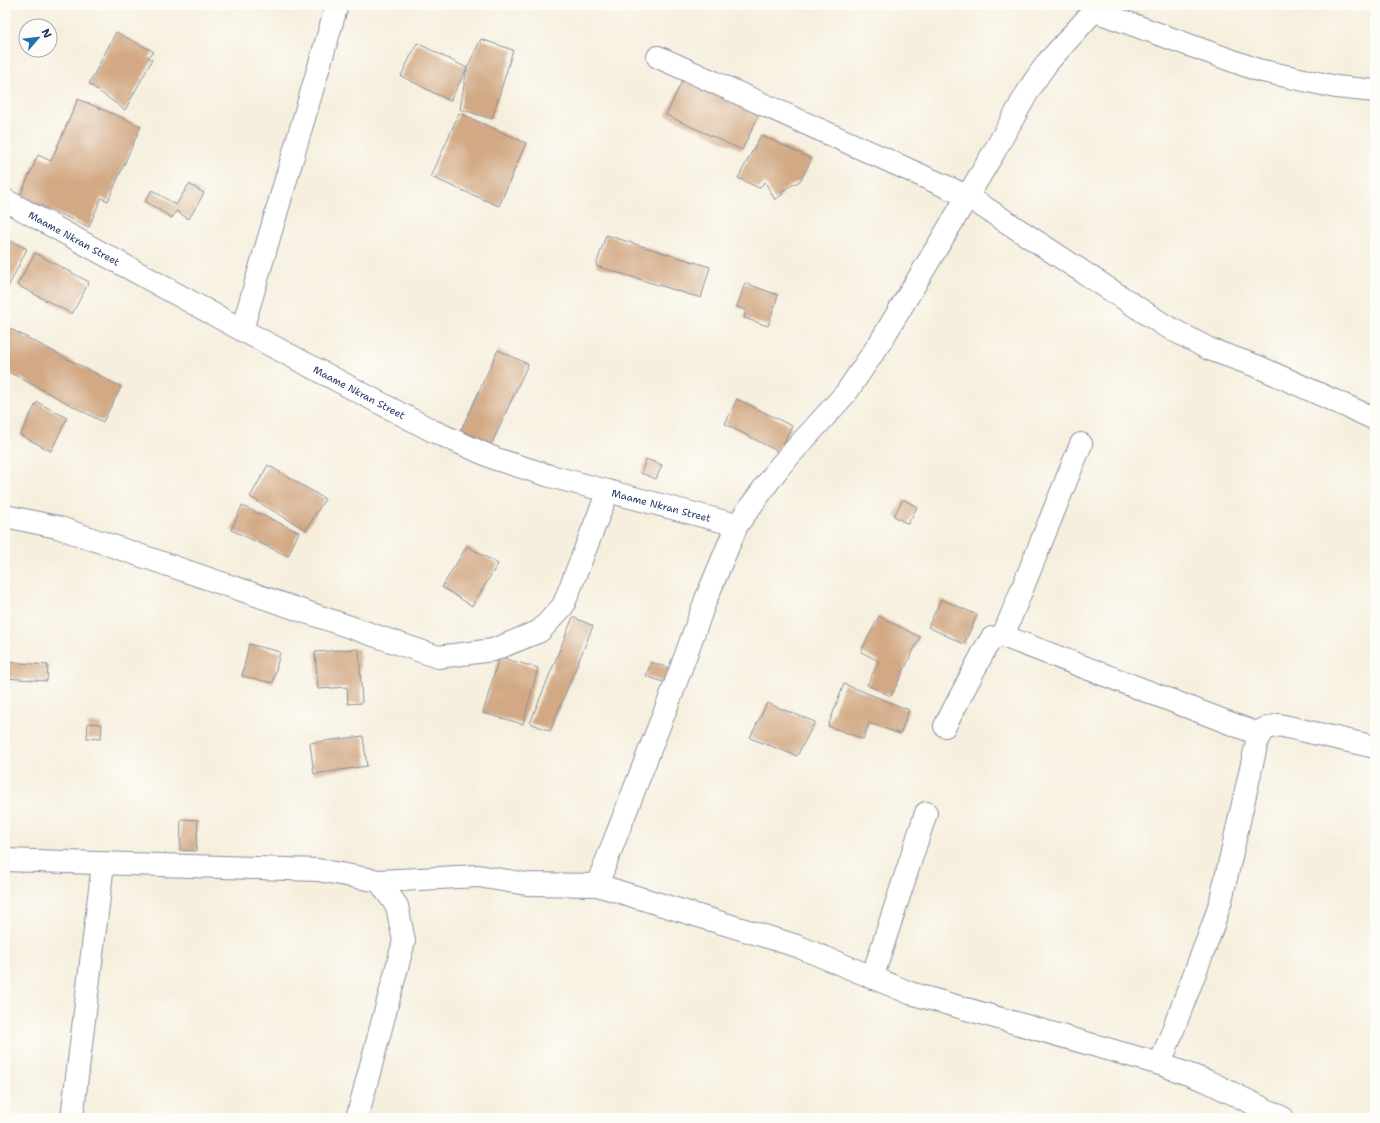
<svg xmlns="http://www.w3.org/2000/svg" width="1380" height="1123" font-family="'Shantell Sans',sans-serif">
<style>
.building{fill:#d2a984}
.lines{fill:none;stroke-linecap:round;stroke-linejoin:round}
.minor-casing{stroke:#888f9e;stroke-width:24}
.minor{stroke:#fff;stroke-width:22}
.labels{text-anchor:middle;stroke-width:3.5;stroke-linejoin:round;paint-order:stroke}
.street-label{font-size:10px;fill:#1b2f5e;stroke:#fdfcf7}
</style>
<rect width="100%" height="100%" fill="#fdfcf7"/>
<filter id="ink" filterUnits="userSpaceOnUse"><feTurbulence type="fractalNoise" baseFrequency=".025" numOctaves="2"/><feDisplacementMap in="SourceGraphic" scale="8" xChannelSelector="R" yChannelSelector="G"/><feConvolveMatrix kernelMatrix="1 2 1 2 8 2 1 2 1" color-interpolation-filters="sRGB"/></filter>
<filter id="wash" filterUnits="userSpaceOnUse"><feTurbulence type="fractalNoise" baseFrequency=".012" numOctaves="4" result="noise"/><feDisplacementMap in="SourceGraphic" scale="16" xChannelSelector="R" yChannelSelector="G"/><feGaussianBlur stdDeviation="0.9" result="paint"/><feColorMatrix in="noise" values="0 0 0 0 0 0 0 0 0 0 0 0 0 0 0 0 0 1.4 0 .05"/><feComposite in="paint" operator="in"/></filter>
<g filter="url(#wash)">
<rect width="100%" height="100%" fill="#f6efdd"/>
<g id="blocks">
<path class="building" d="M 116,32 L 154,52 L 148,57 L 152,60 L 125,110 L 89,84 Z
M 481,39 L 513,50 L 492,119 L 460,109 L 467,68 Z
M 417,43 L 467,68 L 450,101 L 401,76 Z
M 683,79 L 759,115 L 742,150 L 666,115 Z
M 78,99 L 141,126 L 108,201 L 101,198 L 89,227 L 20,196 L 38,155 L 51,161 Z
M 459,113 L 526,143 L 499,206 L 431,177 Z
M 761,135 L 812,159 L 800,181 L 781,191 L 783,194 L 775,200 L 765,182 L 759,188 L 738,178 Z
M 189,184 L 204,193 L 189,219 L 176,211 L 172,218 L 145,201 L 152,190 L 176,205 Z
M 606,235 L 710,267 L 701,298 L 596,266 Z
M 5,238 L 27,249 L 5,293 Z
M 35,253 L 89,282 L 72,314 L 17,285 Z
M 745,283 L 778,295 L 768,326 L 744,318 L 746,310 L 737,307 Z
M 5,326 L 121,387 L 103,422 L 5,370 Z
M 498,350 L 528,364 L 491,445 L 461,430 Z
M 737,399 L 792,426 L 779,452 L 725,424 Z
M 37,402 L 67,418 L 51,451 L 20,435 Z
M 646,459 L 662,465 L 656,479 L 641,473 Z
M 268,465 L 325,499 L 306,530 L 250,497 Z
M 903,499 L 917,507 L 908,524 L 894,516 Z
M 242,506 L 299,532 L 288,556 L 231,530 Z
M 467,546 L 498,564 L 472,606 L 442,587 Z
M 941,599 L 977,615 L 964,644 L 928,627 Z
M 879,616 L 920,637 L 891,696 L 867,685 L 879,661 L 861,652 Z
M 573,617 L 593,626 L 550,731 L 530,723 Z
M 249,644 L 280,652 L 273,683 L 242,676 Z
M 359,649 L 362,703 L 348,704 L 347,687 L 318,689 L 315,652 Z
M 499,657 L 538,668 L 523,724 L 483,713 Z
M 5,662 L 48,665 L 47,681 L 5,678 Z
M 651,662 L 671,669 L 666,683 L 646,676 Z
M 844,684 L 909,710 L 900,734 L 869,723 L 863,739 L 828,726 Z
M 767,703 L 815,722 L 797,756 L 750,738 Z
M 88,723 L 102,724 L 101,739 L 87,738 Z
M 363,736 L 367,766 L 314,774 L 310,743 Z
M 181,819 L 198,820 L 196,851 L 180,850 Z"/>
</g>
</g>
<g filter="url(#ink)">
<use href="#blocks" fill-opacity="0" stroke="#888f9e" stroke-width="1"/>
<g class="lines">
<defs>
<g id="minor">
<path d="M 1095,11 L 1258,70 L 1336,87 L 1375,91"/>
<path d="M 658,57 L 967,196 L 1164,325 L 1209,349 L 1259,367 L 1375,419"/>
<path id="s1" d="M 5,200 L 242,330 L 433,431 L 496,459 L 550,476 L 737,525"/>
<path d="M 242,330 L 337,5"/>
<path d="M 5,516 L 57,527 L 438,657 L 493,650 L 540,631 L 563,606 L 608,491"/>
<path d="M 1003,636 L 1081,444"/>
<path d="M 945,726 L 986,647 L 992,638 L 1003,636 L 1261,735"/>
<path d="M 5,860 L 318,870 L 379,881 L 478,876 L 527,884 L 597,885 L 797,946 L 910,993 L 1160,1064 L 1207,1081 L 1283,1118"/>
<path d="M 597,885 L 672,693 L 706,599 L 737,525 L 780,466 L 846,393 L 881,341 L 994,152 L 1031,86 L 1047,63 L 1099,5"/>
<path d="M 872,978 L 926,813"/>
<path d="M 1160,1064 L 1212,928 L 1221,900 L 1257,742 L 1264,729 L 1279,725 L 1375,747"/>
<path d="M 72,1118 L 103,864"/>
<path d="M 357,1118 L 404,941 L 397,906 L 379,881"/>
</g>
</defs>
<use href="#minor" class="minor-casing"/>
<use href="#minor" class="minor"/>
</g>
</g>
<g class="labels">
<g class="street-label">
<text dy="4" stroke="none"><textPath href="#s1" startOffset="79">Maame Nkran Street</textPath></text>
<text dy="4" stroke="none"><textPath href="#s1" startOffset="403">Maame Nkran Street</textPath></text>
<text dy="4" stroke="none"><textPath href="#s1" startOffset="727">Maame Nkran Street</textPath></text>
</g>
</g>
<rect width="1380" height="1123" fill="none" stroke="#fdfcf7" stroke-width="20"/>
<g transform="translate(38 38) rotate(62)"><circle r="19" fill="#fdfcf7" stroke="#a3aaba"/>
<path d="M0-3L7 15L0 10L-7 15Z" fill="#1f6fb2"/>
<text y="-6" font-size="11" font-weight="bold" text-anchor="middle" fill="#1b2f5e">N</text>
</g>
</svg>
